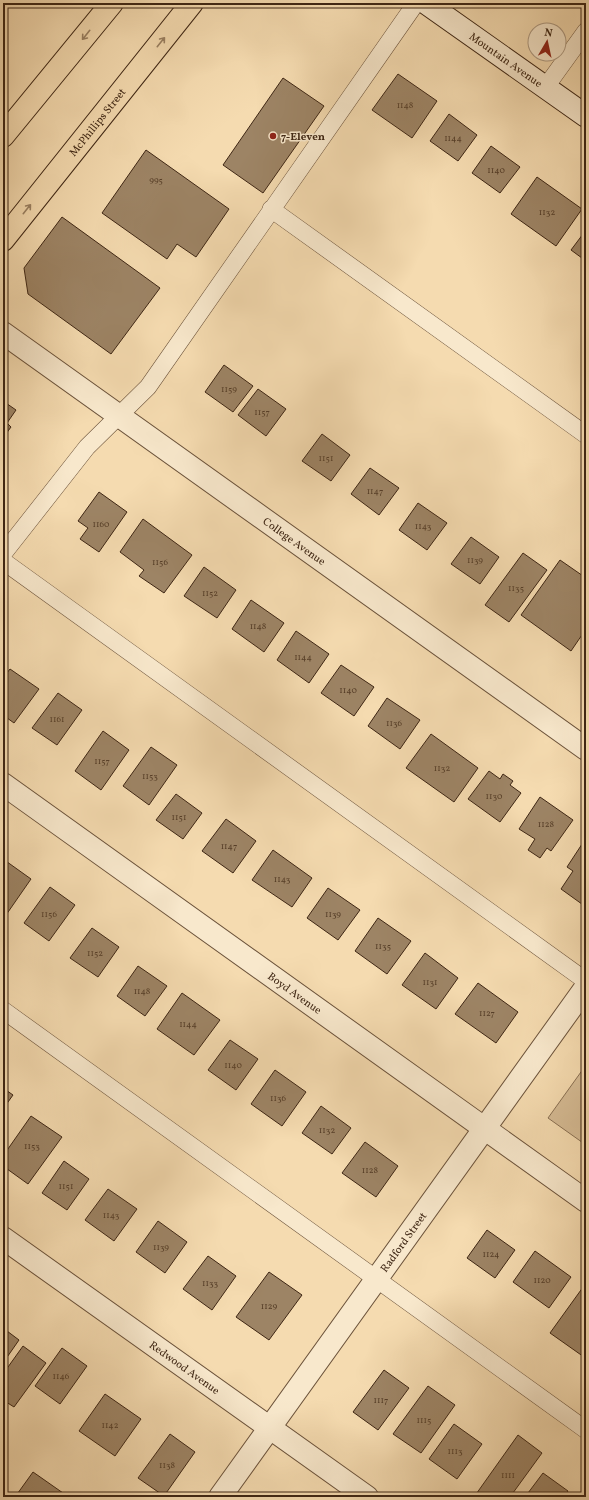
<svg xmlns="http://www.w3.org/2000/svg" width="589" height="1500" font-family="Vollkorn,serif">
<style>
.green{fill:#d6bc95;stroke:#8a7154}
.building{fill:#9d8465;stroke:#3e2614}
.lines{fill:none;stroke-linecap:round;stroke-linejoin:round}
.service-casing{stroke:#6c533b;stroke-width:18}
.minor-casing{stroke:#6c533b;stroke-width:24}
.tertiary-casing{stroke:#6c533b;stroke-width:24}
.secondary-casing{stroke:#3e2614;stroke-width:24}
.primary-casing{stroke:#3e2614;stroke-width:24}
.service{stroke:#f8e8cc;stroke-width:17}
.minor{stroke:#f8e8cc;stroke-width:22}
.tertiary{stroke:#f8e8cc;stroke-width:22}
.secondary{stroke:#f8e8cc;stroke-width:22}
.primary{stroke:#f5dbb0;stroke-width:22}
.oneway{stroke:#9a8062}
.poi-dot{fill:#8f2418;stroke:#f8e8cc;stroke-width:1.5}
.labels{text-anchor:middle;stroke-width:3;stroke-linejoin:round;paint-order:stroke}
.number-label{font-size:9px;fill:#563e28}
.street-label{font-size:11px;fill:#3e2614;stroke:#f8e8cc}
.poi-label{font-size:11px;font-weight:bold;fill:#3e2614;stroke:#f8e8cc;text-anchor:start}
</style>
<rect width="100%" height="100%" fill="#f5dbb0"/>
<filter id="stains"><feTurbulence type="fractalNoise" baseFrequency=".005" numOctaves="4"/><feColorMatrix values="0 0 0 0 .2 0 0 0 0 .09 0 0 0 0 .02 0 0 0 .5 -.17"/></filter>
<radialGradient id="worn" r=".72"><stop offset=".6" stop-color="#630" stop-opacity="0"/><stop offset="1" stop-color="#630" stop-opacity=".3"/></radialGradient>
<path class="green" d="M 586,1065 L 586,1145 L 548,1118 Z"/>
<path class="building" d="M 398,74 L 437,101 L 412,138 L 372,110 Z
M 283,78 L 324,106 L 263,193 L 223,165 Z
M 449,114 L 477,135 L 458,161 L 430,141 Z
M 491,146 L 520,167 L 500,193 L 472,173 Z
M 146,150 L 229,209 L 196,257 L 177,244 L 167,259 L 102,213 Z
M 537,177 L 582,209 L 556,246 L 511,214 Z
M 62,217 L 160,288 L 111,354 L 28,294 L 24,268 Z
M 586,230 L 586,261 L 571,250 Z
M 224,365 L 253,386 L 233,412 L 205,392 Z
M 258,389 L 286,409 L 266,436 L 238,415 Z
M 3,401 L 16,410 L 7,423 L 11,427 L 3,438 Z
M 322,434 L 350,455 L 331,481 L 302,461 Z
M 370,468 L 399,488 L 379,515 L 351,494 Z
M 99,492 L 127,512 L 99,552 L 80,539 L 88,528 L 78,521 Z
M 418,503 L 447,523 L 427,550 L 399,530 Z
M 143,519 L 192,555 L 164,593 L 139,576 L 144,570 L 120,552 Z
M 471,537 L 499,557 L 480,584 L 451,564 Z
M 523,553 L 547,570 L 509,622 L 485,605 Z
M 560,560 L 586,578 L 586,629 L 571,651 L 521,615 Z
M 204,567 L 236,590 L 217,618 L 184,596 Z
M 251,600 L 284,623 L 264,652 L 232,629 Z
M 296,631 L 329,654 L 309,683 L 277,660 Z
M 341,665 L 374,687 L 354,716 L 321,693 Z
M 10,669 L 39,689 L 14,723 L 3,715 L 3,678 Z
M 58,693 L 82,710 L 57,745 L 32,728 Z
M 387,698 L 420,720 L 400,749 L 368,726 Z
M 103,731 L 129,750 L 101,790 L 75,771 Z
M 431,734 L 478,768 L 454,802 L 406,768 Z
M 151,747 L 177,765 L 149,805 L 123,786 Z
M 489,771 L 500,779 L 503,774 L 513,781 L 510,785 L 521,793 L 500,822 L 468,799 Z
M 176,794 L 202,813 L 183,839 L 156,820 Z
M 540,797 L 573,820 L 551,851 L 547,848 L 540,858 L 528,850 L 535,839 L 519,829 Z
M 226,819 L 256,841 L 233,873 L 202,851 Z
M 586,838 L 586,907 L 561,889 L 573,871 L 567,867 Z
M 273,850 L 312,878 L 292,907 L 252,880 Z
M 3,859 L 31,879 L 6,915 L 3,913 Z
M 50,887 L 75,905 L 49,941 L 24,923 Z
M 328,888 L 360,910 L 338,940 L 307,918 Z
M 378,918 L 411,941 L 387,974 L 355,951 Z
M 92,928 L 119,947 L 98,977 L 70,958 Z
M 425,953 L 458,978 L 436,1009 L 402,985 Z
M 138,966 L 167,986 L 145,1016 L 117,996 Z
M 478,983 L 518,1012 L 496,1043 L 455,1014 Z
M 182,993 L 220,1020 L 194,1055 L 157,1029 Z
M 230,1040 L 258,1059 L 236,1090 L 208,1070 Z
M 275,1070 L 306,1092 L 282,1126 L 251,1104 Z
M 3,1088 L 13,1095 L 3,1109 Z
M 321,1106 L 351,1128 L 332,1154 L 302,1133 Z
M 31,1116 L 62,1137 L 28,1184 L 3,1166 L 3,1156 Z
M 365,1142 L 398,1166 L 376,1197 L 342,1173 Z
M 64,1161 L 89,1179 L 67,1210 L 42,1193 Z
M 108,1189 L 137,1209 L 114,1241 L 85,1220 Z
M 158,1221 L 187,1242 L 165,1273 L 136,1252 Z
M 487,1230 L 515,1250 L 495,1278 L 467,1258 Z
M 535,1251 L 571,1277 L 549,1308 L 513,1282 Z
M 208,1256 L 236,1276 L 212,1310 L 183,1289 Z
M 269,1272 L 302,1295 L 269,1340 L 236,1317 Z
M 586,1283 L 586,1354 L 584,1357 L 550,1333 Z
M 3,1328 L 19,1340 L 3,1363 Z
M 23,1346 L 46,1363 L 14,1407 L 3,1400 L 3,1374 Z
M 62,1348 L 87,1366 L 60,1404 L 35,1386 Z
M 384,1370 L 409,1388 L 378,1430 L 353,1412 Z
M 428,1386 L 455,1405 L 421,1453 L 393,1434 Z
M 105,1394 L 141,1419 L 115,1456 L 79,1431 Z
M 454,1424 L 482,1444 L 457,1479 L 429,1459 Z
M 170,1434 L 195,1452 L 164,1496 L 138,1478 Z
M 518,1435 L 542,1453 L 510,1497 L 474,1497 Z
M 33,1472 L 63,1493 L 60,1497 L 15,1497 Z
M 543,1473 L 568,1491 L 564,1497 L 525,1497 Z"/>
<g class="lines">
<defs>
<path id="service" d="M 545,88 L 586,31
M 271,209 L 586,435
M 3,554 L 87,447 L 148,387 L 416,3
M 3,561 L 586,981
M 3,1010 L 586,1430"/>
<g id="minor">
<path id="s1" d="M 3,333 L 586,749"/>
<path id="s2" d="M 3,784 L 586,1201"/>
<path id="s3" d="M 220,1497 L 586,987"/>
</g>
<g id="tertiary">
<path id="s4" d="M 3,1238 L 367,1497"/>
</g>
<g id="secondary">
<path id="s5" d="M 426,3 L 586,116"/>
</g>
<g id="primary">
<path d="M 3,136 L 112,3"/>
<path id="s6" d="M 3,240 L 192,3"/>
</g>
</defs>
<use href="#service" class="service-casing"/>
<use href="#minor" class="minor-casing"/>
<use href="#tertiary" class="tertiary-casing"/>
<use href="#secondary" class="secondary-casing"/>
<use href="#primary" class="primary-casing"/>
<use href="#service" class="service"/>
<use href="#minor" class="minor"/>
<use href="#tertiary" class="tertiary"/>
<use href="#secondary" class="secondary"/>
<use href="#primary" class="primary"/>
</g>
<defs><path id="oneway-shaft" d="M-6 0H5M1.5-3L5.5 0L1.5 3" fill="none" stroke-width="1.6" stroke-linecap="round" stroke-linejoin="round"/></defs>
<g class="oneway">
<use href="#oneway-shaft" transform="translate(86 35) rotate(129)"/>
<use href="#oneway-shaft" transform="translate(161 42) rotate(-51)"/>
<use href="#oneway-shaft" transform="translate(27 209) rotate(-51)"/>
</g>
<circle class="poi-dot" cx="273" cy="136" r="4"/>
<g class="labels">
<g class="number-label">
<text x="405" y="108">1148</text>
<text x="453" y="141">1144</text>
<text x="496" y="173">1140</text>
<text x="156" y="183">995</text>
<text x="547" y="215">1132</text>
<text x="229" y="392">1159</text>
<text x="262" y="415">1157</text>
<text x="326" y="461">1151</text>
<text x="375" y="494">1147</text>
<text x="101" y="527">1160</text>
<text x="423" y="529">1143</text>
<text x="475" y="563">1139</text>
<text x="160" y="565">1156</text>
<text x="516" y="591">1135</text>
<text x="210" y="596">1152</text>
<text x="258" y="629">1148</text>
<text x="303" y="660">1144</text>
<text x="348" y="693">1140</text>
<text x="57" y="722">1161</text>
<text x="394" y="726">1136</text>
<text x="102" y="764">1157</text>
<text x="442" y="771">1132</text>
<text x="150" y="779">1153</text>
<text x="494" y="799">1130</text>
<text x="179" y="820">1151</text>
<text x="546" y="827">1128</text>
<text x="229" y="849">1147</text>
<text x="282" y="882">1143</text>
<text x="49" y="917">1156</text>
<text x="333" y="917">1139</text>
<text x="383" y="949">1135</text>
<text x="95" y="956">1152</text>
<text x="430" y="985">1131</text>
<text x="142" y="994">1148</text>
<text x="487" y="1016">1127</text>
<text x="188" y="1027">1144</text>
<text x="233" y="1068">1140</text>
<text x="278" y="1101">1136</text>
<text x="327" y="1133">1132</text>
<text x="32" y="1149">1153</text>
<text x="370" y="1173">1128</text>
<text x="66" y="1189">1151</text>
<text x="111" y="1218">1143</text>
<text x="161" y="1250">1139</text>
<text x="491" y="1257">1124</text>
<text x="542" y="1283">1120</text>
<text x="210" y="1286">1133</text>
<text x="269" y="1309">1129</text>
<text x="61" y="1379">1146</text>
<text x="381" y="1403">1117</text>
<text x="424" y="1423">1115</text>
<text x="110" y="1428">1142</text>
<text x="455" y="1454">1113</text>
<text x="167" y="1468">1138</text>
<text x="508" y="1478">1111</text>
</g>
<g class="street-label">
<text dy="4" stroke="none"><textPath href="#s5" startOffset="98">Mountain Avenue</textPath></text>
<text dy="4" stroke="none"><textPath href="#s6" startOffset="151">McPhillips Street</textPath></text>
<text dy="4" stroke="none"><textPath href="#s1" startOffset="358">College Avenue</textPath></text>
<text dy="4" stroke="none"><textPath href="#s2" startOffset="359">Boyd Avenue</textPath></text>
<text dy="4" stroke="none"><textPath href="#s3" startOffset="314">Radford Street</textPath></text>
<text dy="4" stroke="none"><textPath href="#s4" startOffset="223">Redwood Avenue</textPath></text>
</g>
<g class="poi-label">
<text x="281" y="140">7-Eleven</text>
</g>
</g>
<rect width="589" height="1500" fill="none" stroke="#f5dbb0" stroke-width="16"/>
<rect x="4" y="4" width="581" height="1492" fill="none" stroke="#3e2614" stroke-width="2"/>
<rect x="8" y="8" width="573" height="1484" fill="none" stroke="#3e2614"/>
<g transform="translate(547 42) rotate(9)"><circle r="19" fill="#f8e8cc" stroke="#ae9a82"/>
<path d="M0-3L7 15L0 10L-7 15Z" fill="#8f2418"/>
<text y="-6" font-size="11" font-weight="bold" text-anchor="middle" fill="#3e2614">N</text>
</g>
<rect width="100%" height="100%" filter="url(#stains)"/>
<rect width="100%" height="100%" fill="url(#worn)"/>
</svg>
